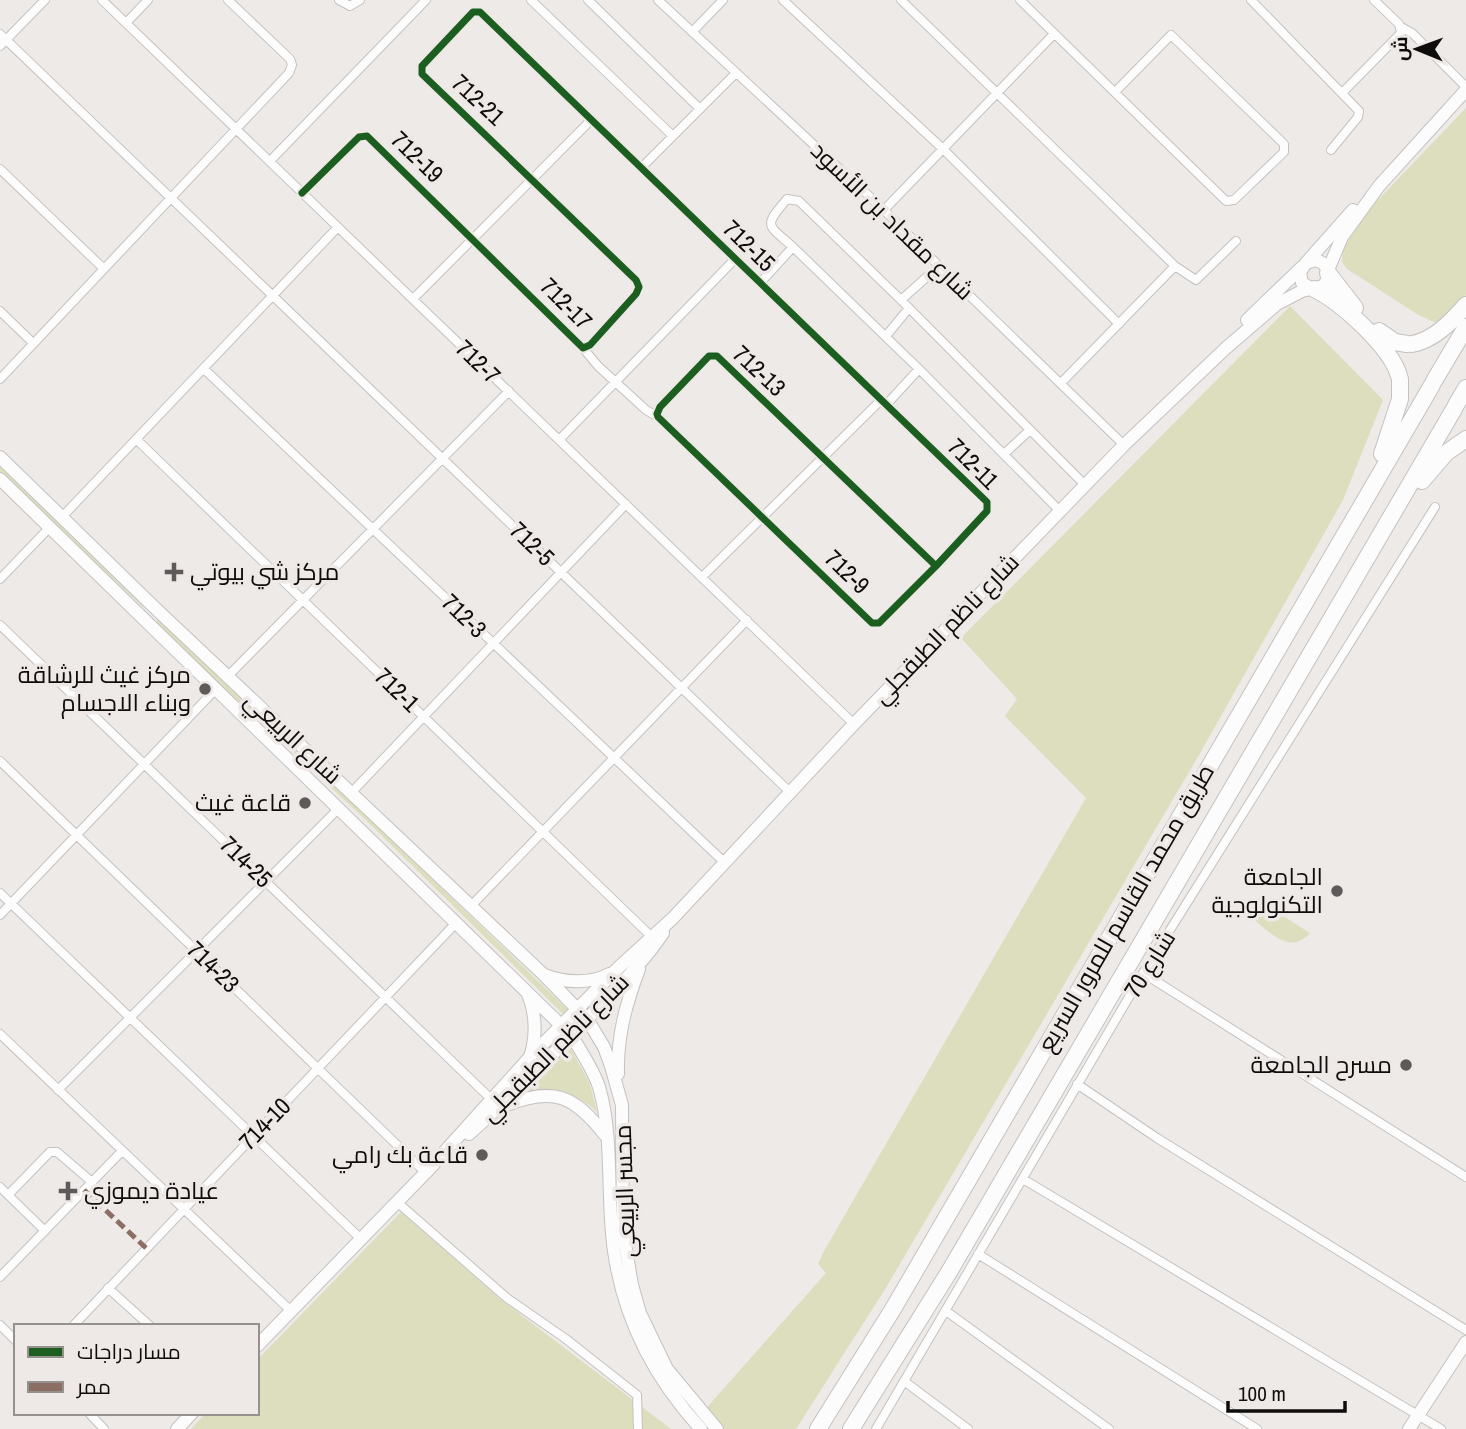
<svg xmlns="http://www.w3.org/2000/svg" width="1466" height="1429" font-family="'Archivo Narrow',Cairo,sans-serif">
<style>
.green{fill:#dddebd}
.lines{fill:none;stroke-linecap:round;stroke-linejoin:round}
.street-casing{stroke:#c4c2c0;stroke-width:10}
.secondary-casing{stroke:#c4c2c0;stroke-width:14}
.highway-casing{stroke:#c4c2c0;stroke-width:18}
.street{stroke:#fcfcfc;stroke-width:8}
.secondary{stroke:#fcfcfc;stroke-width:12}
.highway{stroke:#fcfcfc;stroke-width:16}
.quiet{stroke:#8d6e63;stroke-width:5;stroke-dasharray:10 5;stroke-linecap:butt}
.cycleway-casing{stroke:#eee9e7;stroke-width:11}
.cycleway{stroke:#1b5e20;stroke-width:7}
.poi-dot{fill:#5d5a59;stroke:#eee9e7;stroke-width:2.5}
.labels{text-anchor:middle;stroke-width:7;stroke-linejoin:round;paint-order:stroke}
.street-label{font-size:24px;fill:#0f0d0c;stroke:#eee9e7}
.poi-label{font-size:24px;fill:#0f0d0c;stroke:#eee9e7;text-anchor:end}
</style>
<rect width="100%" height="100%" fill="#edeae8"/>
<path class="green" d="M 1466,108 L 1466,295 L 1438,324 L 1417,314 L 1347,269 L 1342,262 L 1343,248 L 1373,205 Z
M 1290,306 L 1383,400 L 1343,500 L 1199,755 L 887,1286 L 796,1429 L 696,1429 L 709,1405 L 826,1273 L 818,1264 L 824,1251 L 1086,798 L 1005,716 L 1017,699 L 961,638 Z
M 0,464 L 146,606 L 143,607 L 0,474 Z
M 161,618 L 567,1009 L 567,1013 L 562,1013 L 371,825 L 156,624 L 157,620 Z
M 1264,904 L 1310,933 C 1291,955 1272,934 1254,920 Z
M 569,1045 L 590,1084 L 597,1112 C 575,1092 555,1086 527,1091 Z
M 401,1212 L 500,1299 L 671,1429 L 191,1429 L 206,1413 L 257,1413 L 257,1360 Z"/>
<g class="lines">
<defs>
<path id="street" d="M 102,0 L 854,724
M 339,0 L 350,6 L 360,0
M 531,0 L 673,136
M 588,0 L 699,108
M 658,0 L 884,210 L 939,266 L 1124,445
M 783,0 L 943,149 L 1119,324
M 901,0 L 1175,266 L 1061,383
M 1020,0 L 1226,201 L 1234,200 L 1284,152 L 1284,144 L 1171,35 L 1115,92
M 1251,0 L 1359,111 L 1358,117 L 1331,150
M 126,23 L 148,0
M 1401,27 L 1412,33 L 1466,87
M 692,32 L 723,0
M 0,34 L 791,793
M 0,46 L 45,0
M 1343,92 L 1401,33 L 1399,24 L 1374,0
M 270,161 L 426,0
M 641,168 L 736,73
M 0,169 L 103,268
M 302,193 L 359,137 L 367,136 L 583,348 L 590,345 L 636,294 L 639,287 L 636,280 L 422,74 L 422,66 L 473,12 L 480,12 L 987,502 L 987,511 L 936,566 L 717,356 L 709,356 L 660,407 L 657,414 L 658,417 L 872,623 L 879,623 L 936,566
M 884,210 L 1054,34
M 793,247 C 767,224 763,227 787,199 L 799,201 L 901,300 L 1085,485
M 1175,266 L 1196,280 L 1236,241
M 760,283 L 793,247 L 919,369 L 1059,510
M 413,299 L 591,120
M 901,300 L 939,266
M 0,311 L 33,343
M 886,336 L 909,308
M 583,348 L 598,366 L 646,410 L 658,417
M 204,369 L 724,862
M 0,379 L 289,73 L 292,65 L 290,59 L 228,0
M 886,405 L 919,369
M 136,439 L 655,940
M 559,440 L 735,259
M 1004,454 L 1030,430
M 62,517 L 338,227
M 702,577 L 881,400
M 0,579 L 50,527
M 0,625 L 491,1099
M 228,676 L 509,391
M 0,761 L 425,1172
M 351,793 L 626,504
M 0,893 L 361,1239
M 471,906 L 747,620
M 0,915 L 216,689
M 1143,973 L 1466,1177
M 0,1034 L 291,1311
M 1077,1084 L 1157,1138 L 1466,1330
M 58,1090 L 339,808
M 1023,1179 L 1441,1429
M 0,1187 L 45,1231
M 8,1195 L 50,1152 L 57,1152 L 92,1182
M 397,1202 L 507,1298 L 566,1339 L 637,1395 L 638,1429
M 978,1254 L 1257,1429
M 0,1277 L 122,1151
M 108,1288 L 150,1326
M 946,1311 L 1109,1429
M 0,1325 L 16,1341
M 73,1326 L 457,922
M 904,1381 L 968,1429
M 89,1413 L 104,1429
M 876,1429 L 1143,973 L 1435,507"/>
<path id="secondary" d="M 1306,263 L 1353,210
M 1328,270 L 1342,237 L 1379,186 L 1466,90
M 1247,320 L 1302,267
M 0,457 L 154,607 L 544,975 L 587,1019 L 604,1047 L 611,1066 L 622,1105 L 623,1231 L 632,1285 L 640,1313 L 667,1369 L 717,1429
M 0,479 L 571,1035 C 581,1051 593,1069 599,1087 C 614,1138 606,1198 614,1251 C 624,1321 654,1378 701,1429
M 545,975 C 564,983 591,984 609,974
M 527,992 C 536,1012 537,1036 530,1057
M 618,1074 C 617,1036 626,1004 639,969
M 504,1106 C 553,1086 574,1095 605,1135
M 469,1134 C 512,1096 552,1055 592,1014 C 617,988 643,963 663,933
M 428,1170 L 530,1057 L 618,968 L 673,918 L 854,724 L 1124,445 L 1226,348 L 1277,304 L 1302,291 L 1323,286 C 1332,276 1329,264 1316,260 L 1306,263 L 1300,272 L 1302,283 L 1312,289
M 257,1346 L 434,1164
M 177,1429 L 192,1413
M 1409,1429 L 1466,1342"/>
<path id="highway" d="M 1328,273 L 1355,308
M 1314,289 C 1341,302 1391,347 1399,376
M 1379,331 L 1395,342 L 1407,344
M 1412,344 C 1434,340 1451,322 1466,305
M 1434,381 L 1466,327
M 1456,405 L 1466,388
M 1382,454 L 1400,399 L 1400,379
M 1422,481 L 1446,453 L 1466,439
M 818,1429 L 893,1309 L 1432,385
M 851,1429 L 949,1272 L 1454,409"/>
</defs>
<use href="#street" class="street-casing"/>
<use href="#secondary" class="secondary-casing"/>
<use href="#highway" class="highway-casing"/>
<use href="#street" class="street"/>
<use href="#secondary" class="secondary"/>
<use href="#highway" class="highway"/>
<path class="quiet" d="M 84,1190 L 146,1248"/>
<defs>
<path id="cycleway" d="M 302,193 L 359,137 L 367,136 L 583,348 L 590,345 L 636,294 L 639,287 L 636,280 L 422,74 L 422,66 L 473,12 L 480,12 L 987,502 L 987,511 L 936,566 L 717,356 L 709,356 L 660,407 L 657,414 L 658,417 L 872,623 L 879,623 L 936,566"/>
</defs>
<use href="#cycleway" class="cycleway-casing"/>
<use href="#cycleway" class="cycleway"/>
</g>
<g class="poi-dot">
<path d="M170.5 561.5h7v7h7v7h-7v7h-7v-7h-7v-7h7z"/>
<circle cx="205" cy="689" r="7"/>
<circle cx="305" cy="803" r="7"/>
<circle cx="1337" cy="891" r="7"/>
<circle cx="1406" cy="1065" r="7"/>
<circle cx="482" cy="1155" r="7"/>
<path d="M64.5 1180.5h7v7h7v7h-7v7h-7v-7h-7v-7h7z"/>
</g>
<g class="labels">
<g class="street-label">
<text transform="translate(478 100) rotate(43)" y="8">712-21</text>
<text transform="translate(417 157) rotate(44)" y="8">712-19</text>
<text transform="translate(892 221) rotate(44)" y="8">شارع مقداد بن الأسود</text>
<text transform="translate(749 246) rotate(44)" y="8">712-15</text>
<text transform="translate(566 304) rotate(45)" y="8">712-17</text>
<text transform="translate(478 362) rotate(44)" y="8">712-7</text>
<text transform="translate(759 371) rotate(43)" y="8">712-13</text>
<text transform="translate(973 464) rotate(45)" y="8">712-11</text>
<text transform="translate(532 544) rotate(44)" y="8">712-5</text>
<text transform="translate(847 572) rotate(44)" y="8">712-9</text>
<text transform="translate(464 616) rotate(44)" y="8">712-3</text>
<text transform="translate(946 629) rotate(-46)" y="8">شارع ناظم الطبقجلي</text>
<text transform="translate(397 690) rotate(44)" y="8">712-1</text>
<text transform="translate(293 738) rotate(43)" y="8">شارع الربيعي</text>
<text transform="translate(246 862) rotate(44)" y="8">714-25</text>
<text transform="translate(1126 908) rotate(-60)" y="8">طريق محمد القاسم للمرور السريع</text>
<text transform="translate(1150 964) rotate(-58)" y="8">شارع 70</text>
<text transform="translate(213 967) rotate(44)" y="8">714-23</text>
<text transform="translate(555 1048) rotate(-45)" y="8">شارع ناظم الطبقجلي</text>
<text transform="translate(265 1124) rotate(-46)" y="8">714-10</text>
<text transform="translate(625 1191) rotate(-92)" y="8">مجسر الربيعي</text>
</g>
<g class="poi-label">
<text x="190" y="580" text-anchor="start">مركز شي بيوتي</text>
<text x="191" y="683">مركز غيث للرشاقة<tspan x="191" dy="28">وبناء الاجسام</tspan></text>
<text x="291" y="811">قاعة غيث</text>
<text x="1323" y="885">الجامعة<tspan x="1323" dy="28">التكنولوجية</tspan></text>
<text x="1392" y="1073">مسرح الجامعة</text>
<text x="468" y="1163">قاعة بك رامي</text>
<text x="84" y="1199" text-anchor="start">عيادة ديموزي</text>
</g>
</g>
<rect x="14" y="1324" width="245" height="91" fill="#eee9e7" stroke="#95918f" stroke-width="2"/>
<rect x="28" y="1347" width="35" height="10" fill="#1b5e20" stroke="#95918f" stroke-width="2"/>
<text x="77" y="1359" font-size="21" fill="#0f0d0c">مسار دراجات</text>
<rect x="28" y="1382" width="35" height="10" fill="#8d6e63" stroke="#95918f" stroke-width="2"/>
<text x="77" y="1394" font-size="21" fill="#0f0d0c">ممر</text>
<g transform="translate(1417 49) rotate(271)" stroke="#eee9e7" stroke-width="5" paint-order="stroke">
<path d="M0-5L12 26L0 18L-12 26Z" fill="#0f0d0c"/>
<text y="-10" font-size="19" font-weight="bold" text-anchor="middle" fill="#0f0d0c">ش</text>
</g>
<path d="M1228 1401v10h117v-10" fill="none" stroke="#0f0d0c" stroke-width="3.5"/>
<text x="1238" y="1401" font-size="21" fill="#0f0d0c" stroke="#eee9e7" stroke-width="5" paint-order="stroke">100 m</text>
</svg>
